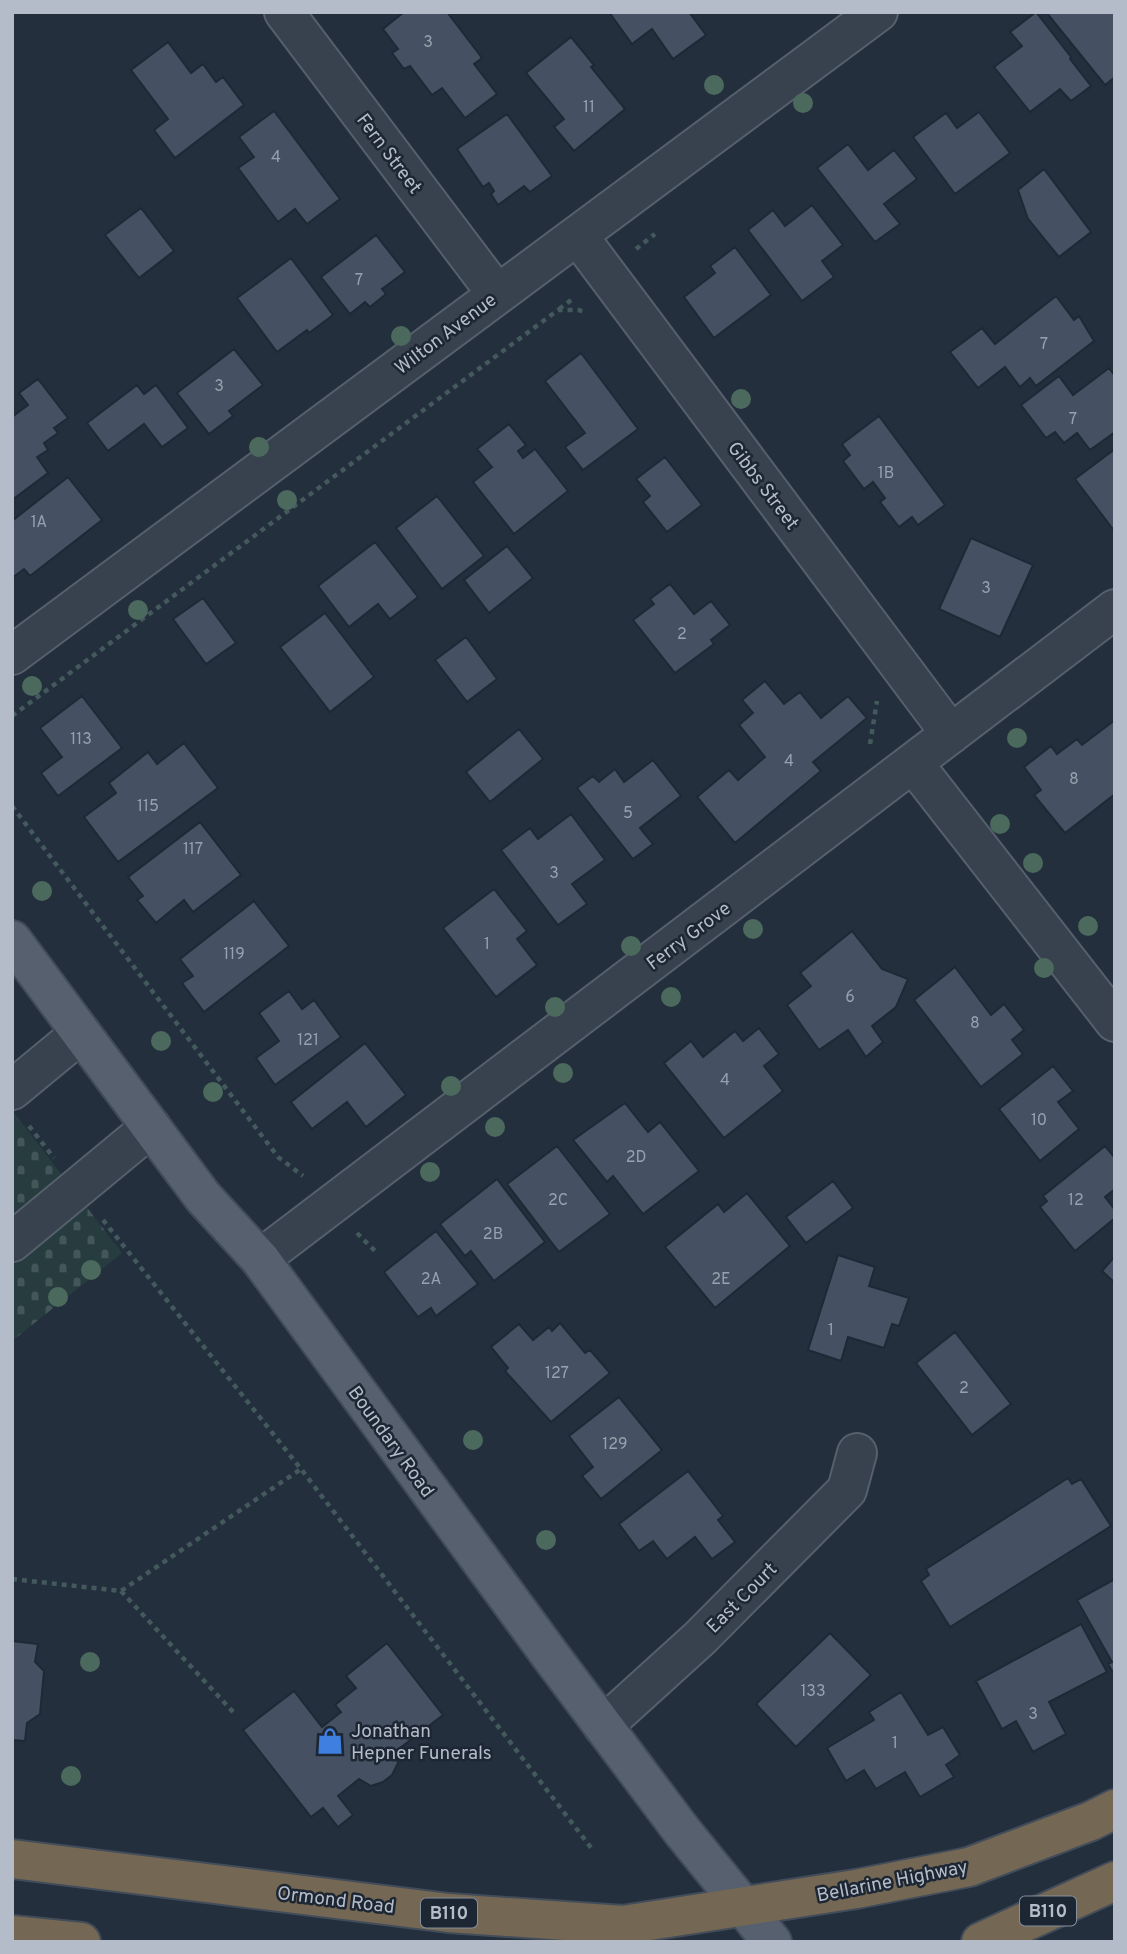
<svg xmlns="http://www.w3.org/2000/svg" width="1127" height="1954" font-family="Overpass,sans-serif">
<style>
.cemetery{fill:url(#cemetery-stones)}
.building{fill:#455162;stroke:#1f2835;stroke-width:2}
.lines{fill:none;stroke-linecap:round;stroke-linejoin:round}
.minor-casing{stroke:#565f6c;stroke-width:42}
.major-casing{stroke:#414a57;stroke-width:42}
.highway-casing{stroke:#434c59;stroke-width:42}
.path{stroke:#44595c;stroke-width:4.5;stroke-dasharray:5 5;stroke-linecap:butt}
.minor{stroke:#38414e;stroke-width:38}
.major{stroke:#56606e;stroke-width:38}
.highway{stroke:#746855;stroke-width:38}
.tree{fill:#4b6a5d}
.labels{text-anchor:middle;stroke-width:5;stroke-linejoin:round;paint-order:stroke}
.number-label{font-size:16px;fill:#98a1af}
.shield{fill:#1d2633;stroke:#878f9c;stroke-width:2}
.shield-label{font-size:18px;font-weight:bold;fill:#b4bcc9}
.street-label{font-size:19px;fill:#b4bcc9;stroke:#1d2633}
.poi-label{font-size:19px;fill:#b4bcc9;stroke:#1d2633;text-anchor:start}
</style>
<defs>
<pattern id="cemetery-stones" width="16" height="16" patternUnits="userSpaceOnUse" patternTransform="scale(1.75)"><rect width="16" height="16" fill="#263c3f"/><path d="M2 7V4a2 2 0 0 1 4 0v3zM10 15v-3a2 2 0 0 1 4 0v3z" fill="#435659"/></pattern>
</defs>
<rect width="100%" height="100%" fill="#242f3e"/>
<path class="cemetery" d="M 12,1110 L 122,1253 L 12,1341 Z"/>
<path class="building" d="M 404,12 L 447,12 L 482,58 L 474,64 L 497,94 L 465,118 L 442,88 L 432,95 L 410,66 L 404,69 L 392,53 L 398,49 L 383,29 Z
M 609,12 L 689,12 L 706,35 L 673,59 L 652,29 L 632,44 Z
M 1036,12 L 1071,57 L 1070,59 L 1091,86 L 1071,101 L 1060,89 L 1030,112 L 994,67 L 1022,46 L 1010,32 Z
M 1046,12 L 1115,12 L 1115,77 L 1105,85 Z
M 571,37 L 594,65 L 591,67 L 625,109 L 574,151 L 554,127 L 564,119 L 526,73 Z
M 168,42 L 191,73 L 203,64 L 216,82 L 223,77 L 244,105 L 175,158 L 154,130 L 168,119 L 131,70 Z
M 274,111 L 340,199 L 307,224 L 295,209 L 278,222 L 238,168 L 254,157 L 239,137 Z
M 979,112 L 1010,153 L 955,194 L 913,137 L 946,113 L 957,128 Z
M 507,114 L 552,176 L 530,192 L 524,186 L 498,205 L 491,194 L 494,191 L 489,183 L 483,187 L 457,149 Z
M 848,144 L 868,170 L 894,150 L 917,179 L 884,204 L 900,224 L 875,242 L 817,168 Z
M 1044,169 L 1091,232 L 1059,257 L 1028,219 L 1018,190 Z
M 812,205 L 843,245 L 822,261 L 834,277 L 802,301 L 748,230 L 773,210 L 785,226 Z
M 141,208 L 174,251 L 139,278 L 105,235 Z
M 376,235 L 405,272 L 382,289 L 386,294 L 370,307 L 365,302 L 350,314 L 321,277 Z
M 735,247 L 771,295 L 714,338 L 684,297 L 715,273 L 710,266 Z
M 291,258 L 333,315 L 309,333 L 307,330 L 277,352 L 237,298 Z
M 1056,296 L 1074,320 L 1079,316 L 1094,341 L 1036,386 L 1030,378 L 1020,387 L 1005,367 L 978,388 L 950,352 L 982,328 L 995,344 Z
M 234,349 L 263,385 L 229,411 L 233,416 L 209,434 L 177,393 Z
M 581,353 L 638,429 L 583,470 L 565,447 L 585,433 L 545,381 Z
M 1109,368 L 1115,376 L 1115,432 L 1090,450 L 1077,433 L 1064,443 L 1055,432 L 1046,438 L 1021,405 L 1059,376 L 1073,395 Z
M 38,379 L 68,418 L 54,428 L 58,433 L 44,443 L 48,450 L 37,457 L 48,473 L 12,500 L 12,417 L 28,405 L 19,393 Z
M 137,385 L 144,394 L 156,385 L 188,428 L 162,447 L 144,424 L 108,451 L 87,423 Z
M 879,416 L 945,505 L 918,525 L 912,517 L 899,527 L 880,502 L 885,498 L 873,482 L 864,489 L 843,461 L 850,455 L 842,444 Z
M 509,424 L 526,445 L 518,451 L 523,458 L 535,449 L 568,491 L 514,534 L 473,482 L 492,467 L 477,449 Z
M 1115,449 L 1115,532 L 1075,479 Z
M 665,457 L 702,505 L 667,532 L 643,502 L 650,496 L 636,479 Z
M 68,477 L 102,520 L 30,576 L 24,569 L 12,578 L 12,521 Z
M 437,496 L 484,556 L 442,589 L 396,528 Z
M 971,538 L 1033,565 L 1000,637 L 939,609 Z
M 375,542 L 418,597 L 390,619 L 378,604 L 349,627 L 318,586 Z
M 507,546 L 533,578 L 489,613 L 464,580 Z
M 670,584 L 694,614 L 711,601 L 730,625 L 711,640 L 714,644 L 675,673 L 633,620 L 654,604 L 650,599 Z
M 203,598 L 236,643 L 206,664 L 173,619 Z
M 325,613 L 374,677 L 330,712 L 280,647 Z
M 466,637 L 497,679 L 467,702 L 435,660 Z
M 765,681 L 784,704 L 800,692 L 821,718 L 848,696 L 867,718 L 813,762 L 821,771 L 735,843 L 697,797 L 729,770 L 738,780 L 765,757 L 739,725 L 753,713 L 742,700 Z
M 82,696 L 122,748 L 58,796 L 41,773 L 62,757 L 40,728 Z
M 1115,720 L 1115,794 L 1065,833 L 1034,795 L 1041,790 L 1024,767 L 1051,746 L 1057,754 L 1077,739 L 1082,745 Z
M 519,729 L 543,759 L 490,802 L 466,772 Z
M 184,743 L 218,788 L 118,862 L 84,817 L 116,793 L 109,783 L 148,752 L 157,764 Z
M 653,760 L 681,796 L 640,828 L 653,844 L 633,859 L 577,788 L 593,776 L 599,782 L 615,769 L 624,782 Z
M 571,814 L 605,860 L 572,884 L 587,904 L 558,925 L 501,850 L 530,828 L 538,839 Z
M 200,822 L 241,875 L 193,912 L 184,900 L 156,923 L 137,900 L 143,896 L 128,877 Z
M 494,889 L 527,931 L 517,939 L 537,965 L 496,997 L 443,928 Z
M 254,901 L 289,946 L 204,1012 L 182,983 L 193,976 L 180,959 Z
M 852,931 L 882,969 L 908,979 L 896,1007 L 872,1026 L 883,1042 L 866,1057 L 848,1030 L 819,1050 L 787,1005 L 811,986 L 800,973 Z
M 955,967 L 991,1015 L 1004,1004 L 1024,1030 L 1012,1040 L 1023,1054 L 981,1087 L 914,1000 Z
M 289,991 L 302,1009 L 314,1000 L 341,1037 L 275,1085 L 256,1058 L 279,1041 L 259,1013 Z
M 759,1028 L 779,1054 L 764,1066 L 783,1091 L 724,1138 L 664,1063 L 691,1041 L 703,1057 L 735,1031 L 743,1041 Z
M 365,1043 L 406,1095 L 366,1127 L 347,1102 L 312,1129 L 291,1102 Z
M 1053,1066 L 1073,1091 L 1058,1102 L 1079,1129 L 1040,1161 L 999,1109 Z
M 625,1103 L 648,1132 L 660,1122 L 699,1171 L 643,1214 L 613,1176 L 607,1182 L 573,1140 Z
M 557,1146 L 610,1214 L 559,1252 L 507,1184 Z
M 1105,1146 L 1115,1158 L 1115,1189 L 1105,1197 L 1115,1210 L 1115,1218 L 1075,1251 L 1040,1207 L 1047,1201 L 1043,1196 Z
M 497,1179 L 545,1242 L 494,1281 L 471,1251 L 465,1256 L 440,1224 Z
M 833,1181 L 853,1208 L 806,1243 L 786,1217 Z
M 747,1193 L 790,1246 L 715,1308 L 665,1247 L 718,1204 L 724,1212 Z
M 436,1231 L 478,1284 L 436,1316 L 431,1308 L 418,1317 L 384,1272 Z
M 838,1255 L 875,1267 L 869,1286 L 909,1298 L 899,1326 L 892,1324 L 884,1348 L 848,1337 L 841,1361 L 808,1350 Z
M 1115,1256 L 1115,1283 L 1102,1271 Z
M 560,1323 L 585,1353 L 590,1350 L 610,1373 L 551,1422 L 505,1371 L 508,1368 L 491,1347 L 519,1324 L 533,1340 L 549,1327 L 552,1331 Z
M 955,1332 L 1011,1404 L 972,1435 L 916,1363 Z
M 619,1397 L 662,1450 L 601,1499 L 582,1476 L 593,1467 L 569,1436 Z
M 688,1471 L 723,1516 L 718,1520 L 735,1542 L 712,1559 L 695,1537 L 667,1559 L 653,1541 L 639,1551 L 619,1524 Z
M 1068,1478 L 1072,1484 L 1081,1479 L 1111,1526 L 950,1627 L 921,1581 L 929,1575 L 926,1569 Z
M 1115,1579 L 1115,1676 L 1108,1664 L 1112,1662 L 1077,1600 Z
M 1081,1624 L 1107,1672 L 1049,1702 L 1066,1734 L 1033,1752 L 1016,1721 L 1002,1729 L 976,1681 Z
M 830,1633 L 871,1675 L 796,1747 L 756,1704 Z
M 12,1641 L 38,1644 L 35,1662 L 44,1671 L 40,1714 L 27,1723 L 25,1741 L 12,1740 Z
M 387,1643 L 443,1715 L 395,1752 L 398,1763 L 392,1775 L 383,1782 L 371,1786 L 359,1779 L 338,1796 L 353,1815 L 338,1827 L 323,1808 L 311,1817 L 243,1730 L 294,1691 L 322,1727 L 341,1712 L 335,1705 L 356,1688 L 346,1676 Z
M 901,1692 L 928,1735 L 943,1727 L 960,1755 L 946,1765 L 954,1777 L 920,1797 L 905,1772 L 876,1789 L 864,1770 L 846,1781 L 827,1748 L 874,1720 L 869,1712 Z"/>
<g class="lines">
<defs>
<path id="minor" d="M 284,12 L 497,294
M 578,236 L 951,734
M 12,655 L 878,12
M 913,763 L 1115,1022
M 12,1090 L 81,1033
M 12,1242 L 151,1127
M 260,1259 L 1115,609
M 603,1726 L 700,1638 L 847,1490 L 857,1453"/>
<path id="major" d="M 12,940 L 203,1197 L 260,1259 L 550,1655 L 682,1831 L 772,1942"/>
<path id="highway" d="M 12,1859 L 449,1913 L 623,1925 L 856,1889 L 969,1867 L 1091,1821 L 1115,1809
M 12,1935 L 81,1942
M 981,1942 L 1115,1881"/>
</defs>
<use href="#minor" class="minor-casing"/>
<use href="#major" class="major-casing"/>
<use href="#highway" class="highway-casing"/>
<path class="path" d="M 636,249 L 655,234
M 559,309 L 574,298
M 12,716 L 558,310 L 579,310 L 583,312
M 870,744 L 877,701
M 12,806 L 278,1157 L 303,1176
M 29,1126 L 54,1158
M 103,1220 L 301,1469 L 592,1849
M 357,1233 L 375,1251
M 12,1579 L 121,1591 L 301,1469
M 121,1591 L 234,1713"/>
<use href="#minor" class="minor"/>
<use href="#major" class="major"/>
<use href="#highway" class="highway"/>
</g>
<g class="tree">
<circle cx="714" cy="85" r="10"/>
<circle cx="803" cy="103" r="10"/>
<circle cx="401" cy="336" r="10"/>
<circle cx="741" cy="399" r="10"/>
<circle cx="259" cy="447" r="10"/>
<circle cx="287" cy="500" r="10"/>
<circle cx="138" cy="610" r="10"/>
<circle cx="32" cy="686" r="10"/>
<circle cx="1017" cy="738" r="10"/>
<circle cx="1000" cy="824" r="10"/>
<circle cx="1033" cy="863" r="10"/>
<circle cx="42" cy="891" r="10"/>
<circle cx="1088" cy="926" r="10"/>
<circle cx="753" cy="929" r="10"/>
<circle cx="631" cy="946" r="10"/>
<circle cx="1044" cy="968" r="10"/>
<circle cx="671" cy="997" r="10"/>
<circle cx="555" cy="1007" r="10"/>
<circle cx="161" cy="1041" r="10"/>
<circle cx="563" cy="1073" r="10"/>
<circle cx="451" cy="1086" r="10"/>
<circle cx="213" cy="1092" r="10"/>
<circle cx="495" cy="1127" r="10"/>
<circle cx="430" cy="1172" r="10"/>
<circle cx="91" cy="1270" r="10"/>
<circle cx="58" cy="1297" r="10"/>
<circle cx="473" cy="1440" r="10"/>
<circle cx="546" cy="1540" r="10"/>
<circle cx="90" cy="1662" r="10"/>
<circle cx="71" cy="1776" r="10"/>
</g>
<defs>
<symbol id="shop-bare" viewBox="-9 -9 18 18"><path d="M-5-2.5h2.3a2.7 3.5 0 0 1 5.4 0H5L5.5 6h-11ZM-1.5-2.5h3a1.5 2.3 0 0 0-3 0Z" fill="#3f7fe0" stroke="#1d2633" stroke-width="2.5" paint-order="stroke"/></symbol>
</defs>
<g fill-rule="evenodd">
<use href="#shop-bare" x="311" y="1722" width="38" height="38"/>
</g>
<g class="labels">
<g class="number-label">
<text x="428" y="47">3</text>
<text x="589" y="112">11</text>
<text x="276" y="162">4</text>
<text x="359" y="285">7</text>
<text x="1044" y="349">7</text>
<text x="219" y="391">3</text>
<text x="1073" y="424">7</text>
<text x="886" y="478">1B</text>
<text x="39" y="527">1A</text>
<text x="986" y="593">3</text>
<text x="682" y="639">2</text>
<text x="81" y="744">113</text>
<text x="789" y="766">4</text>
<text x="1074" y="784">8</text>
<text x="148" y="811">115</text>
<text x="628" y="818">5</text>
<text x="193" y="854">117</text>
<text x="554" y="878">3</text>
<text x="487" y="949">1</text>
<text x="234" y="959">119</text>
<text x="850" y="1002">6</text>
<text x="975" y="1028">8</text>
<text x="308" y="1045">121</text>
<text x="725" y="1085">4</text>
<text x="1039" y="1125">10</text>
<text x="636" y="1162">2D</text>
<text x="558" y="1205">2C</text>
<text x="1076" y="1205">12</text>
<text x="493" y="1239">2B</text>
<text x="431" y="1284">2A</text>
<text x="721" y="1284">2E</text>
<text x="831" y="1335">1</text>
<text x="557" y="1378">127</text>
<text x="964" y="1393">2</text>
<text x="615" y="1449">129</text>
<text x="813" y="1696">133</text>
<text x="1033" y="1719">3</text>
<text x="895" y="1748">1</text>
</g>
<g class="shield">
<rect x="1020" y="1896.5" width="56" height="29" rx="5"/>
<rect x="421" y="1898.5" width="56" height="29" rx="5"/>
</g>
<g class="shield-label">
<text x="1048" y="1917">B110</text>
<text x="449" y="1919">B110</text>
</g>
<g class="street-label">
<text transform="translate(390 153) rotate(53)" y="7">Fern Street</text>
<text transform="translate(445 333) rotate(-37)" y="7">Wilton Avenue</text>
<text transform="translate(764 485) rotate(53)" y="7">Gibbs Street</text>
<text transform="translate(688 935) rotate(-37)" y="7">Ferry Grove</text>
<text transform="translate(392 1441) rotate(54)" y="7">Boundary Road</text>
<text transform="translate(741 1597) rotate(-45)" y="7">East Court</text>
<text transform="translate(892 1880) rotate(-11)" y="7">Bellarine Highway</text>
<text transform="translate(336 1899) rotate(7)" y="7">Ormond Road</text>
</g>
<g class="poi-label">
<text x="351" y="1737">Jonathan<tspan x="351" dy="22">Hepner Funerals</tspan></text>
</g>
</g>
<rect width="1127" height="1954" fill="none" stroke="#b4bcc9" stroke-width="28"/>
</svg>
